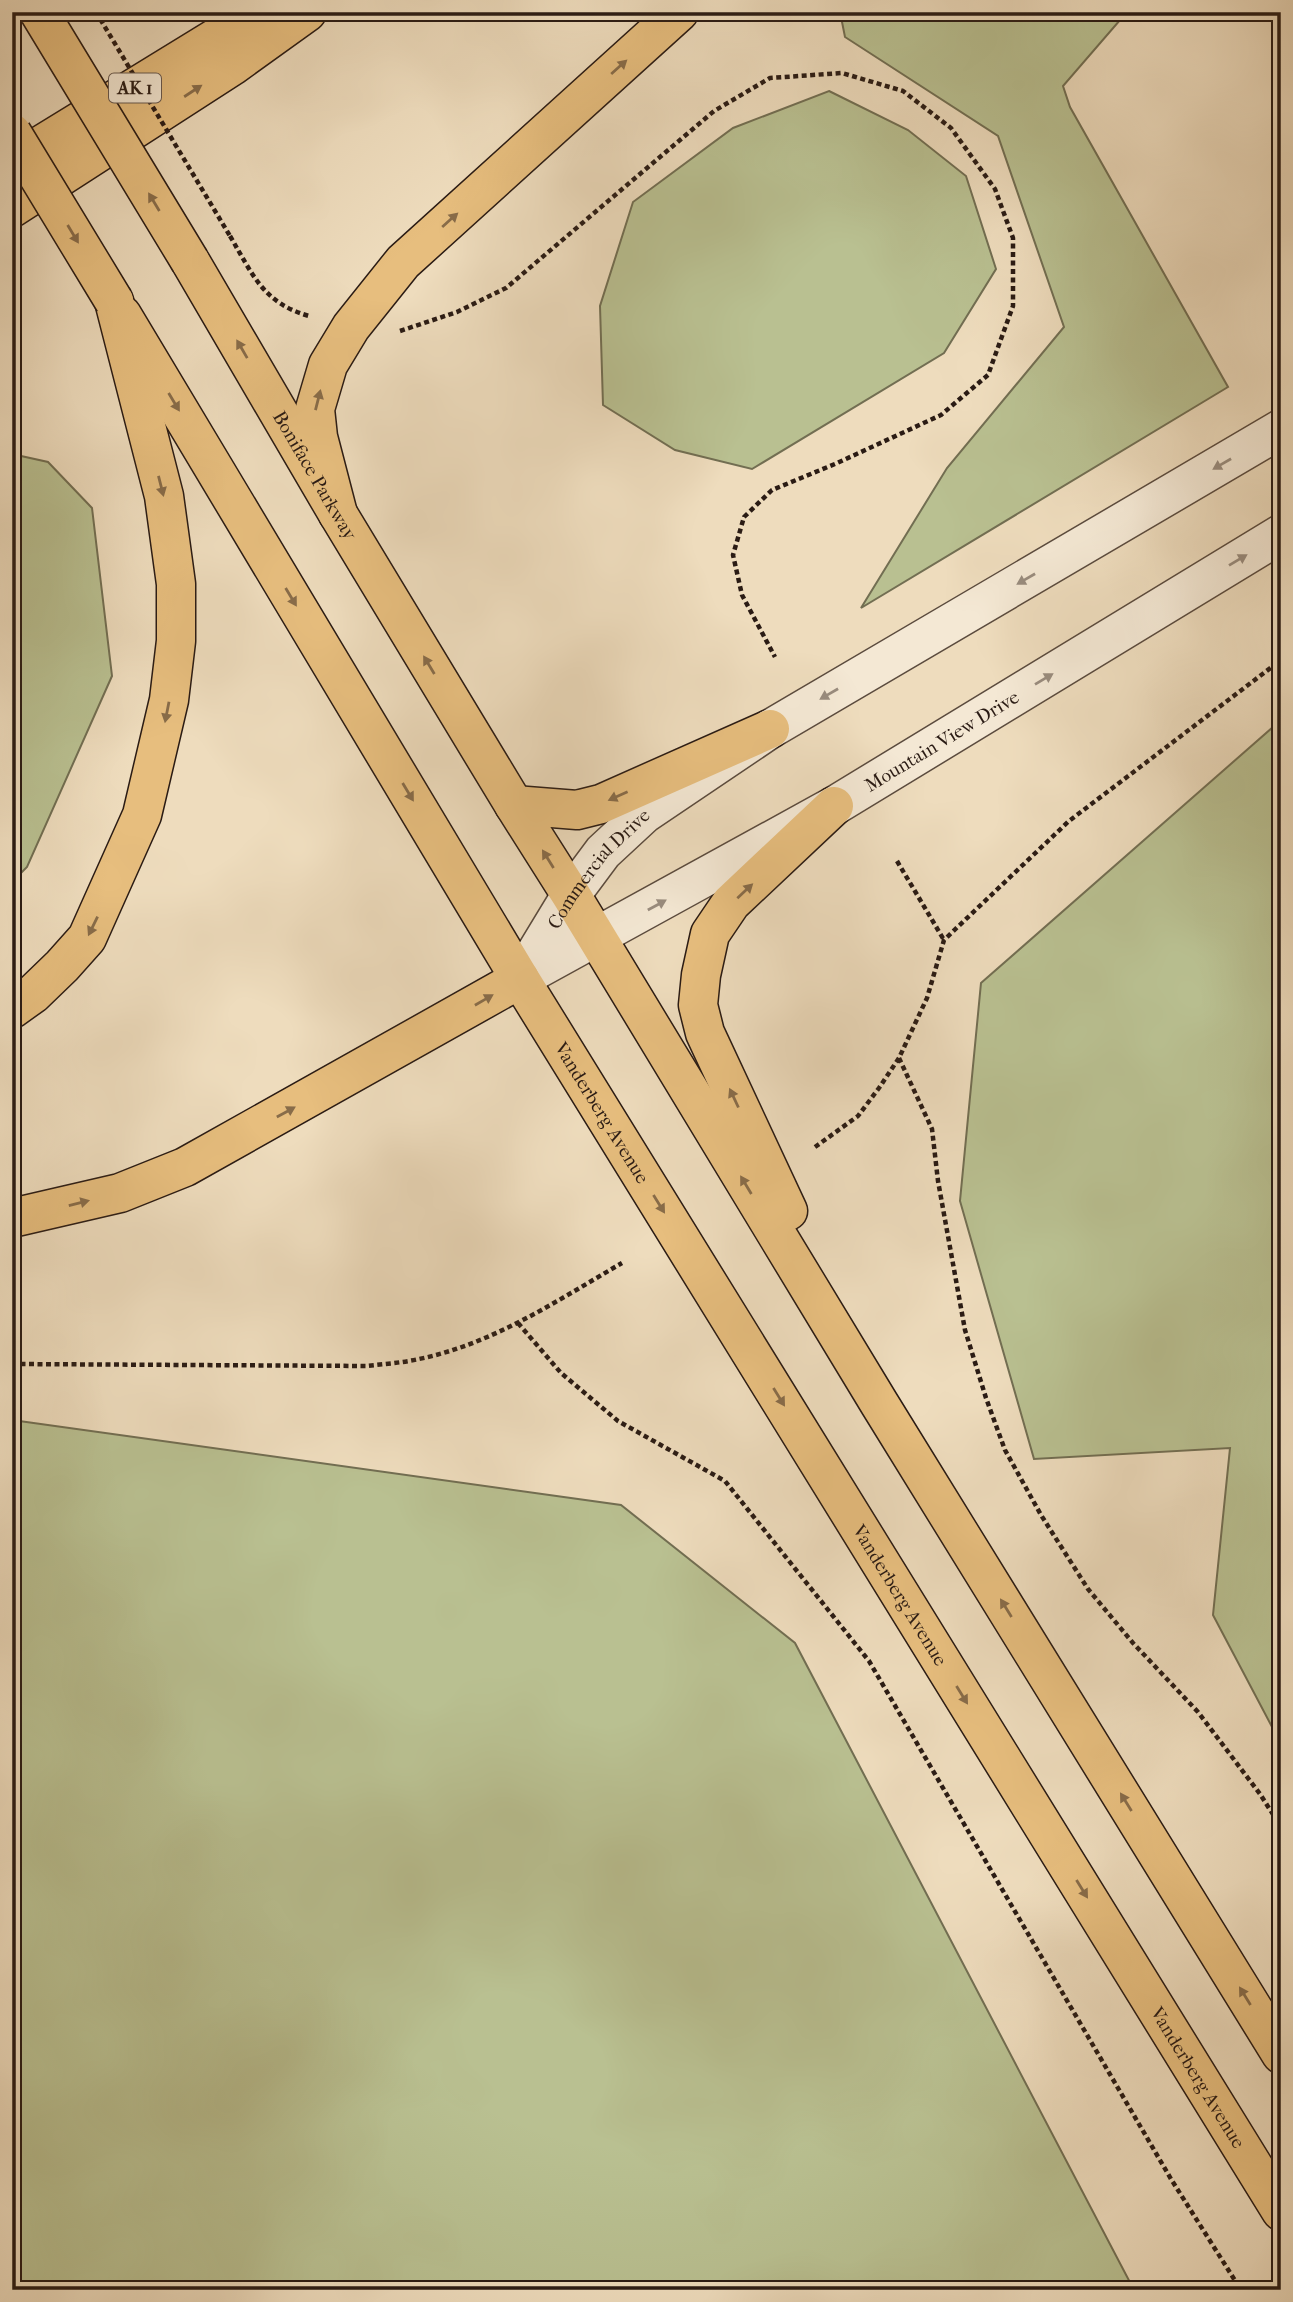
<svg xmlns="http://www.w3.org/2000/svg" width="1293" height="2302" font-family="'IM FELL French Canon',serif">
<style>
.green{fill:#b9c091;stroke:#726e52;stroke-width:2}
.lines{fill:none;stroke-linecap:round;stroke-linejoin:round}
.minor-casing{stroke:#5b4b3e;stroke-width:41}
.major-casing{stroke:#2a1b14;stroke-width:41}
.highway-casing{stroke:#2a1b14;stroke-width:41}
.path{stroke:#2a1b14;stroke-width:4.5;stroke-dasharray:5 3.5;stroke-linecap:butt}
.minor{stroke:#f4e8d4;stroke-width:38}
.major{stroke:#e7be7e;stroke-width:38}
.highway{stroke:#e7be7e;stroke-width:38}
.major-bridge-casing{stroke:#2a1b14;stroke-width:41;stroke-linecap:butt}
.path-bridge{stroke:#2a1b14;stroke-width:4.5;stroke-dasharray:5 3.5;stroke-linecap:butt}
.major-bridge{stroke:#e7be7e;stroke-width:38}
.oneway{fill:#886c49}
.oneway2{fill:#998c7e}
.labels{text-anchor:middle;stroke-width:6;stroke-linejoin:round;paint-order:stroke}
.shield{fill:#f4e8d4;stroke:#67584e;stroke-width:2}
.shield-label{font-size:18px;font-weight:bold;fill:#2a1b14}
.street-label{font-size:19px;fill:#2a1b14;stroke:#f4e8d4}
</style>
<rect width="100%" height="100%" fill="#eedcbd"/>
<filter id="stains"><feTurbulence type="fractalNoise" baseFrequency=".00286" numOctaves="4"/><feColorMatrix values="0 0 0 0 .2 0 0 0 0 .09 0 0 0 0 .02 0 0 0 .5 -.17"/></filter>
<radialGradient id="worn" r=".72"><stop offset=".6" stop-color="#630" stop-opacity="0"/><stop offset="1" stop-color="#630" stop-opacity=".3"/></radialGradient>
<path class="green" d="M 840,12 L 1127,12 L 1063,86 L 1070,107 L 1228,387 L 861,608 L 947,468 L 1064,327 L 998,136 L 845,37 Z
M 829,91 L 908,130 L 966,176 L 996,269 L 944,353 L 752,469 L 675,450 L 603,405 L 600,306 L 633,202 L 733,128 Z
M 12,454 L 48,462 L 92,508 L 112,676 L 27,867 L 12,882 Z
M 1281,720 L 1281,1744 L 1213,1615 L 1230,1448 L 1034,1459 L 960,1201 L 981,983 Z
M 12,1420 L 621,1505 L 795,1643 L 1134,2290 L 12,2290 Z"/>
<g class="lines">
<defs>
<g id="minor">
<path id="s1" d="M 521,978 L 834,806 L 1281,534"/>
<path id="s2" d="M 520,979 L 571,895 L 603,852 L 644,814 L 770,729 L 1281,429"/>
</g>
<g id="major">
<path id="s3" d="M 190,261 L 338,514 L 514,805 L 571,895 L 879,1403 L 1281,2054"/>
<path id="s4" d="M 122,315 L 520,979 L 1281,2211"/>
<path d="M 514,805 L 577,810 L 601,804 L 770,729"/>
<path d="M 788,1211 L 705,1033 L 698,1005 L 701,975 L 710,934 L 731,903 L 834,806"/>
</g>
<path id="highway" d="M 12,163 L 258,12
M 12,208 L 232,66 L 307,12
M 338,514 L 318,437 L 315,409 L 328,365 L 351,327 L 403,262 L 679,12
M 12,1009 L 33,994 L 62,966 L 87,938 L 142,815 L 169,700 L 176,641 L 176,584 L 164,496 L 114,301
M 12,1218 L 120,1193 L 185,1167 L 520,979"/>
</defs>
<use href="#minor" class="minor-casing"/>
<use href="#major" class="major-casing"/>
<use href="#highway" class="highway-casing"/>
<path class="path" d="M 230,236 C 253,275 263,303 309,316
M 400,331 L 457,312 L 506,288 L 714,111 L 770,78 L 842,73 L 903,91 L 951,128 L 995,189 L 1013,238 L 1013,306 L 988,375 L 941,415 L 835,464 L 772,490 L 744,517 L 733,555 L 742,595 L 775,657
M 897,861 L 944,940
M 899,1058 L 932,1129 L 938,1181 L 965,1330 L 986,1398 L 1005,1450 L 1041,1515 L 1088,1589 L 1133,1643 L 1198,1712 L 1260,1794 L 1281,1827
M 815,1147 L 858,1116 L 879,1088 L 899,1058 L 927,998 L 944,940 L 1069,821 L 1281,660
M 518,1323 L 561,1373 L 618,1421 L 725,1481 L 869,1661 L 1171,2179 L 1241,2290
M 12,1364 L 366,1366 C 383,1364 401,1363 419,1359 C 493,1344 558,1300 622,1263"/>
<use href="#minor" class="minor"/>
<use href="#major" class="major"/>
<use href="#highway" class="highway"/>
<defs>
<path id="major-bridge" d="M 39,12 L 190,261
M 12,133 L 114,301"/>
</defs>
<use href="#major-bridge" class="major-bridge-casing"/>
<path class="path-bridge" d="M 96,12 L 230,236"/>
<use href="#major-bridge" class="major-bridge"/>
</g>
<defs><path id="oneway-solid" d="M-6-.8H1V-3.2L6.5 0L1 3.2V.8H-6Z" transform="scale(1.75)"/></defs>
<g class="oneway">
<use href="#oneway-solid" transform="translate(619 67) rotate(-42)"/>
<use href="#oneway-solid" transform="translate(193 91) rotate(-33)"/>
<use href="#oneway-solid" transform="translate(154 202) rotate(-121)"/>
<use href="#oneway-solid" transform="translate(450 220) rotate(-42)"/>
<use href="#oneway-solid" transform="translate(73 234) rotate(59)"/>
<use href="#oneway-solid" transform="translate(242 349) rotate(-120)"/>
<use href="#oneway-solid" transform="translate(318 400) rotate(-76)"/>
<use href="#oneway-solid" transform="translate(174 402) rotate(59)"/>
<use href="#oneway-solid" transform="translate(161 486) rotate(76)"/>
<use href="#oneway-solid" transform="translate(291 597) rotate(59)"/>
<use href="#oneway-solid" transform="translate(429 665) rotate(-121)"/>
<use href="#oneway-solid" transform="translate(167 712) rotate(101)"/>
<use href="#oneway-solid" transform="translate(408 792) rotate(59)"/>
<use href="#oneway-solid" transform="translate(618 796) rotate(156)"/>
<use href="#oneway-solid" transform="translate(548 859) rotate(-122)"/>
<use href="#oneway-solid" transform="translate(745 891) rotate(-43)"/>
<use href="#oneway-solid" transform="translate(93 926) rotate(116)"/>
<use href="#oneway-solid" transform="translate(484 1000) rotate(-30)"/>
<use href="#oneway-solid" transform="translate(734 1098) rotate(-115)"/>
<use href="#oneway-solid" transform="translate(286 1112) rotate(-29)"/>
<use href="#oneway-solid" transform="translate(746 1185) rotate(-121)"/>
<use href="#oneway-solid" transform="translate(79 1203) rotate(-14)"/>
<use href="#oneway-solid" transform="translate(659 1204) rotate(58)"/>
<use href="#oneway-solid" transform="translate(779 1397) rotate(58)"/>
<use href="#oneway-solid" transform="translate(1006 1608) rotate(-122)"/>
<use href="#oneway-solid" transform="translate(962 1695) rotate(58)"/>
<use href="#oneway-solid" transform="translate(1126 1802) rotate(-122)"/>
<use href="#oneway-solid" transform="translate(1082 1889) rotate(58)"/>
<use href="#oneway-solid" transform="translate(1245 1996) rotate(-122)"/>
</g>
<g class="oneway2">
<use href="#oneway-solid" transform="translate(1222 464) rotate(150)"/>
<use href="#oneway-solid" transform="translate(1238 560) rotate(-31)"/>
<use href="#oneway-solid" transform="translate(1026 579) rotate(150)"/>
<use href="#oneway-solid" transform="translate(1044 679) rotate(-31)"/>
<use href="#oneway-solid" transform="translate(829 694) rotate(150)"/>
<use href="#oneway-solid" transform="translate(657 905) rotate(-29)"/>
</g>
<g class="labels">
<rect class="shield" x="109" y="73.5" width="52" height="29" rx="5"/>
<g class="shield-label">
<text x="135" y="94">AK 1</text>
</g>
<g class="street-label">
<text dy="7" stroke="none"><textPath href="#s3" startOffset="248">Boniface Parkway</textPath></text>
<text dy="7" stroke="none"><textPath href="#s1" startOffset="483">Mountain View Drive</textPath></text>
<text dy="7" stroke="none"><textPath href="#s2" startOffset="136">Commercial Drive</textPath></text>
<text dy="7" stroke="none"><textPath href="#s4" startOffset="931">Vanderberg Avenue</textPath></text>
<text dy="7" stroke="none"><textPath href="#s4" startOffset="1498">Vanderberg Avenue</textPath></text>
<text dy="7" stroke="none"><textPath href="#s4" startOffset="2065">Vanderberg Avenue</textPath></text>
</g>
</g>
<rect width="1293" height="2302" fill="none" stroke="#eedcbd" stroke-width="42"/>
<rect x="14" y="14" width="1265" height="2274" fill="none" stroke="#2a1b14" stroke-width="3.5"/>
<rect x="21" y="21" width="1251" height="2260" fill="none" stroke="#2a1b14" stroke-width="2"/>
<rect width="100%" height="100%" filter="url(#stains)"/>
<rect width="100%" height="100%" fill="url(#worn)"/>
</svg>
